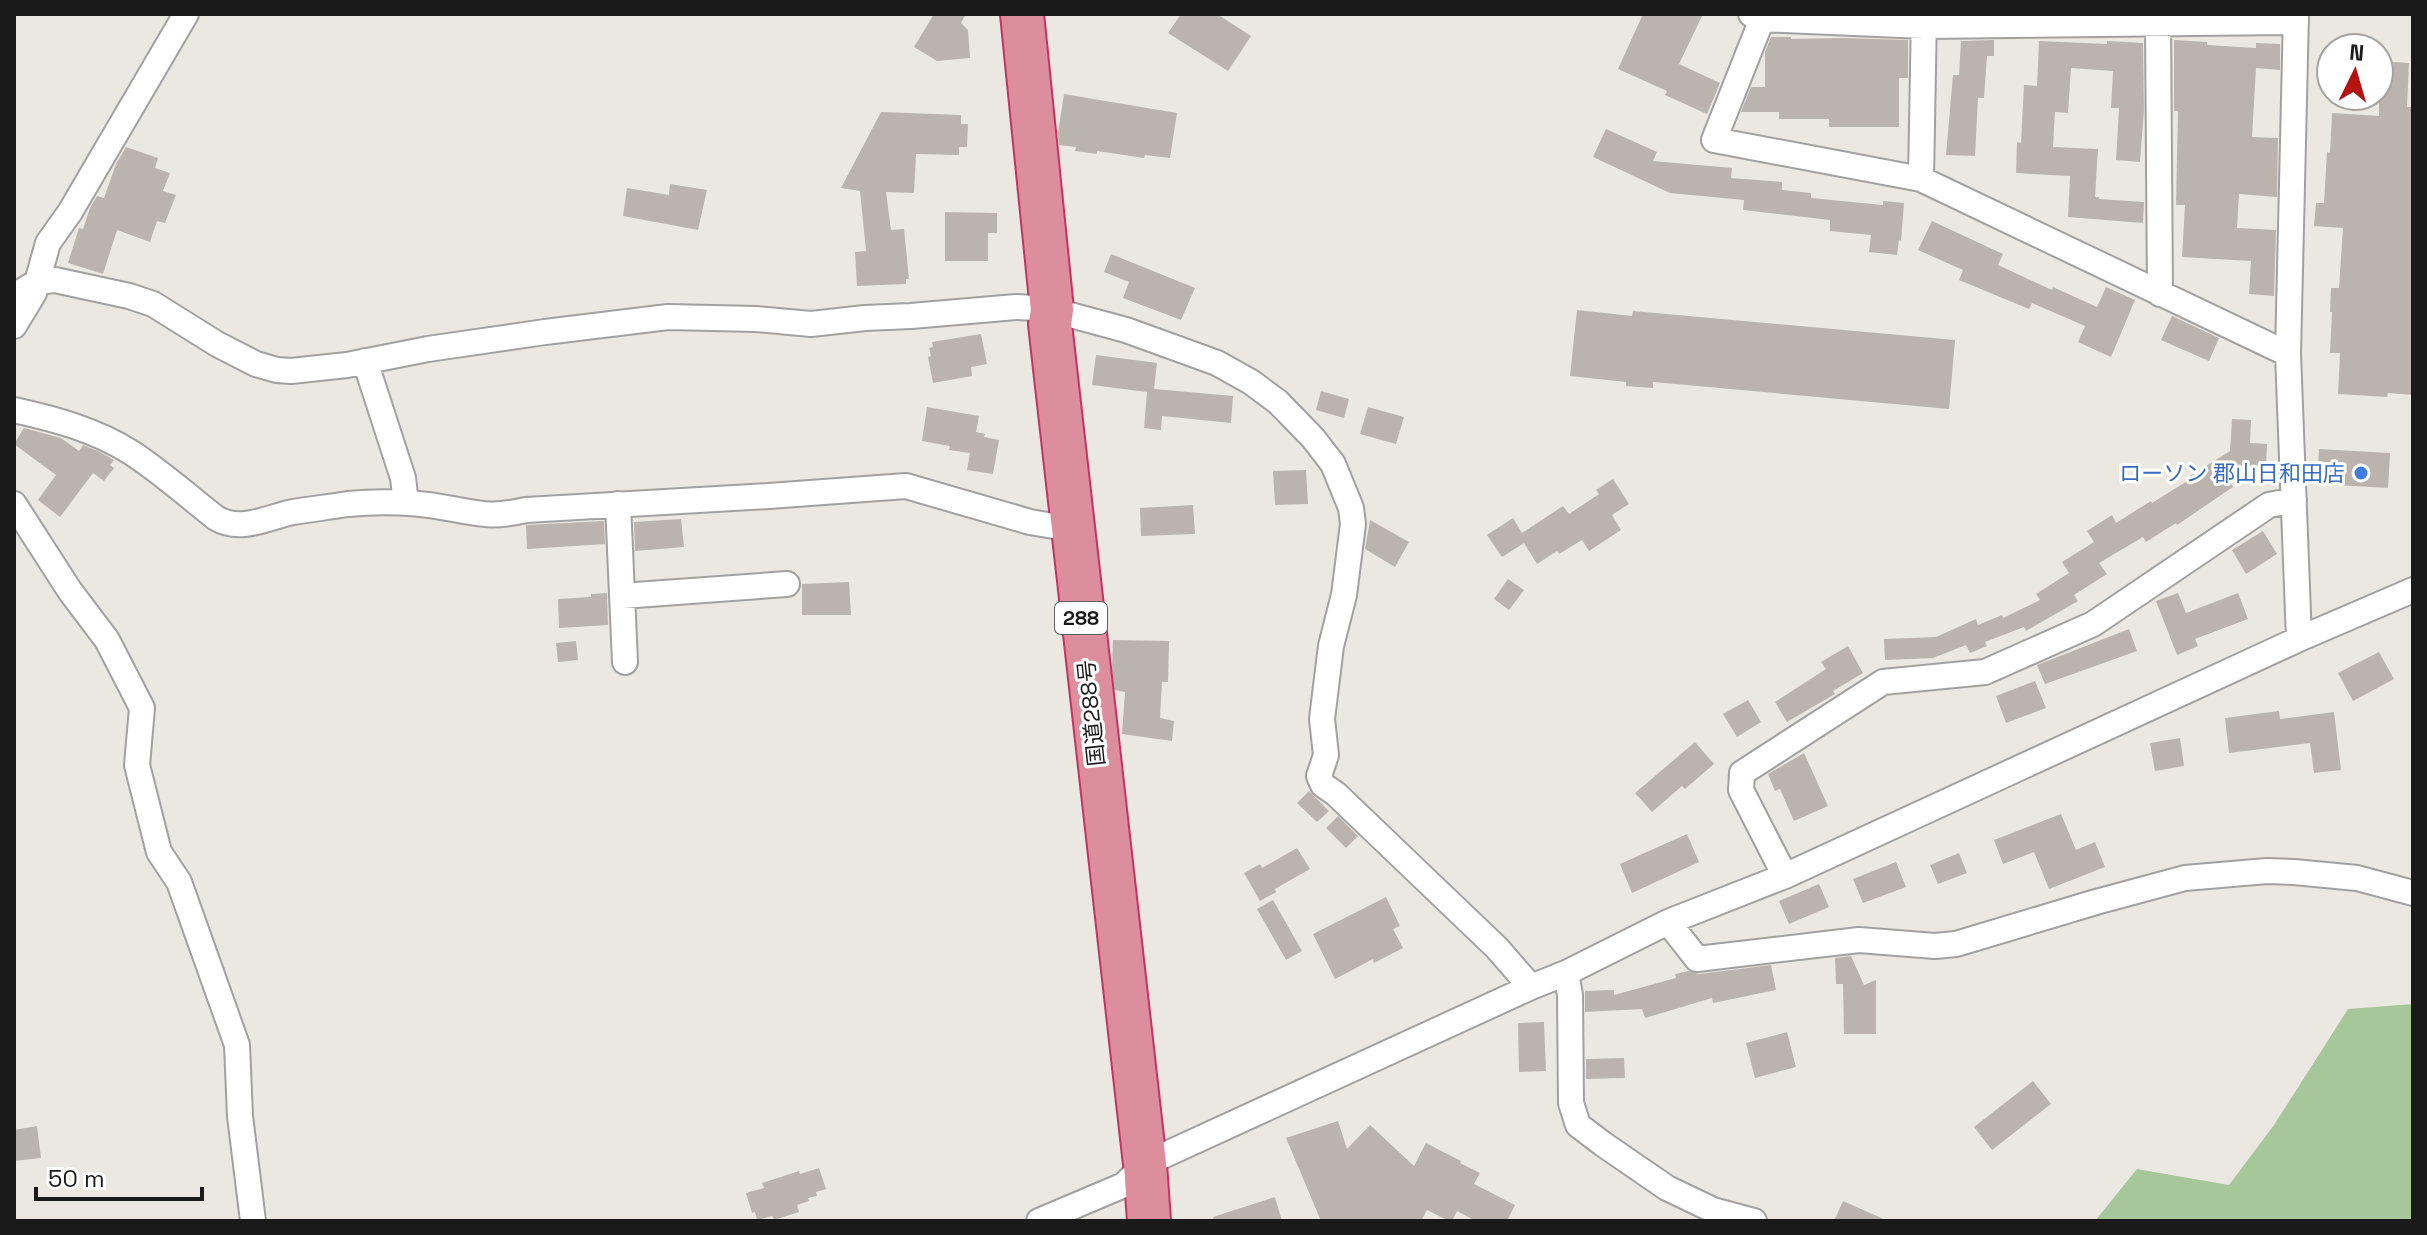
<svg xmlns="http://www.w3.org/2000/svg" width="2427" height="1235" font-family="'Space Grotesk','Noto Sans JP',sans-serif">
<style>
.forest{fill:#a6c799}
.building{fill:#bbb4ae}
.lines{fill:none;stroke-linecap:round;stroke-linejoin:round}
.street-casing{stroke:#a1a1a1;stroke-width:28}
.highway-casing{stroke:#c43363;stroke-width:46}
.street{stroke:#fff;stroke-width:24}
.highway{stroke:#dd8e9c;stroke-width:42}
.shop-dot{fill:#3f7fe0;stroke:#fff;stroke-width:3}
.labels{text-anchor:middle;stroke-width:6;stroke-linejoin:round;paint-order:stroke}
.shield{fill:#fff;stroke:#5f5f5f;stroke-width:2}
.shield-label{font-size:20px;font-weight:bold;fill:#1a1a1a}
.shop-label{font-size:22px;fill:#366cbe;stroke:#fff;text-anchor:end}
.street-label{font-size:22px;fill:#1a1a1a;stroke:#fff}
</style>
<rect width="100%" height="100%" fill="#ebe8e1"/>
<path class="forest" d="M 2413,1004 L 2413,1221 L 2095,1221 L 2137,1169 L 2229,1185 L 2274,1125 L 2348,1009 Z"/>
<path class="building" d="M 934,14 L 966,14 L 961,23 L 968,30 L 970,58 L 937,61 L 914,47 Z
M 1181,14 L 1217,14 L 1251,36 L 1228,71 L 1168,33 Z
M 1643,14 L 1703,14 L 1679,64 L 1720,83 L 1707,114 L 1665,95 L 1667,91 L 1618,69 Z
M 1771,37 L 1791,37 L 1791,39 L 1845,38 L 1908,40 L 1908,78 L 1899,78 L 1899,127 L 1829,127 L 1829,119 L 1779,119 L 1779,112 L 1741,112 L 1751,87 L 1765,87 L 1765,52 Z
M 1994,40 L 1994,56 L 1987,56 L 1984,98 L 1978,98 L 1975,156 L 1946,155 L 1953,75 L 1959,75 L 1961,41 Z
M 2174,40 L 2207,42 L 2207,45 L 2256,48 L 2256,43 L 2280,44 L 2280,70 L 2256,68 L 2252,137 L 2278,138 L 2277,197 L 2239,194 L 2237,228 L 2276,230 L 2274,296 L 2249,294 L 2251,261 L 2182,257 L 2185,205 L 2176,205 L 2178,111 L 2174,111 Z
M 2039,41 L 2107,44 L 2107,41 L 2143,43 L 2144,110 L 2140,162 L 2116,160 L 2119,108 L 2111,108 L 2113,71 L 2071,68 L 2068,113 L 2055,112 L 2053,147 L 2098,149 L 2095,197 L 2099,197 L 2099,199 L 2144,202 L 2143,223 L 2068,217 L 2070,176 L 2016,173 L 2017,142 L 2021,143 L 2024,85 L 2037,86 Z
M 2379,61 L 2409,63 L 2407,107 L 2413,107 L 2413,395 L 2388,393 L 2387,397 L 2338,394 L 2340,353 L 2330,353 L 2332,312 L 2330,312 L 2331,288 L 2339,288 L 2343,228 L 2314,226 L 2316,203 L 2324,203 L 2327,152 L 2330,153 L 2332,113 L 2379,116 Z
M 1064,94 L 1177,113 L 1170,158 L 1145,155 L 1144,158 L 1097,151 L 1097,154 L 1075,151 L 1076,147 L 1059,145 L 1058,133 Z
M 881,112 L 961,115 L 961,124 L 968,124 L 967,147 L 959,147 L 959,155 L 916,154 L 914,193 L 886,192 L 891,230 L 904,229 L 909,279 L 906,279 L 906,284 L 857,286 L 855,252 L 866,251 L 860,191 L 841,188 Z
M 1606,129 L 1657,152 L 1653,161 L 1732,168 L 1731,178 L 1782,182 L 1782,190 L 1811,193 L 1811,198 L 1883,205 L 1883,201 L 1904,203 L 1901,241 L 1899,240 L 1897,255 L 1869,252 L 1871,235 L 1830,231 L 1830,220 L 1743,210 L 1744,200 L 1670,193 L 1593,157 Z
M 126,147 L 158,158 L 155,168 L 170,173 L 163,191 L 176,195 L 165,223 L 157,221 L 150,242 L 117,230 L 103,274 L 68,263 L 79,228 L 83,229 L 90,208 L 97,196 L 104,198 L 116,164 Z
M 670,184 L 707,190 L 698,230 L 623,216 L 627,188 L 669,195 Z
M 945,212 L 997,213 L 997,233 L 988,233 L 988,261 L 945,261 Z
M 1932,221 L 2003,254 L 1998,265 L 2052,290 L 2053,287 L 2097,307 L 2106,287 L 2135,300 L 2111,357 L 2078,342 L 2085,326 L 2032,303 L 2029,309 L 1959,280 L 1963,270 L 1918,250 Z
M 1111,254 L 1195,288 L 1181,320 L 1123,298 L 1129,282 L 1104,272 Z
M 1577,310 L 1632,316 L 1633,311 L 1955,340 L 1949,409 L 1653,382 L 1653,388 L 1626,386 L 1626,382 L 1570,376 Z
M 2172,316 L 2219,338 L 2209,361 L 2161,340 Z
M 981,334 L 987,364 L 971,367 L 972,376 L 933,383 L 928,357 L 931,356 L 929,348 L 933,347 L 932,342 Z
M 1096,355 L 1157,363 L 1154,389 L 1233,396 L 1231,423 L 1162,416 L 1161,430 L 1144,428 L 1147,392 L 1092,385 Z
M 1321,391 L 1349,399 L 1344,418 L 1316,410 Z
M 927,407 L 979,416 L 976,432 L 985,434 L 984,437 L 999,440 L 993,474 L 967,470 L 970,453 L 949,450 L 950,446 L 922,441 Z
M 1368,407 L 1404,417 L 1396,444 L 1360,434 Z
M 2232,419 L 2251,420 L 2250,443 L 2267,444 L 2266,467 L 2219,465 L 2233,487 L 2177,525 L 2176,523 L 2146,542 L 2143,537 L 2099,563 L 2107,574 L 2074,595 L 2078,601 L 2026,631 L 2024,627 L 1985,642 L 1987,646 L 1970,653 L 1966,645 L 1933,658 L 1885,660 L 1884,639 L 1936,637 L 1976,619 L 1978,625 L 2002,615 L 2003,618 L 2040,600 L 2036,594 L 2069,573 L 2062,562 L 2094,542 L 2087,531 L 2112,515 L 2116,523 L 2151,501 L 2152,503 L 2192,478 L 2190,476 L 2230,451 Z
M 24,428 L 61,438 L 79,451 L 83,445 L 98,451 L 114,460 L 110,465 L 114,468 L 104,481 L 93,473 L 60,517 L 38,500 L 56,475 L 14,444 Z
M 2319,449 L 2390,453 L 2388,488 L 2317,484 Z
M 1306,470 L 1308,504 L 1275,505 L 1273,471 Z
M 1613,479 L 1629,504 L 1612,515 L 1621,530 L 1589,551 L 1582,540 L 1559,554 L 1557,551 L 1537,564 L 1524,543 L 1502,557 L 1487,535 L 1513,518 L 1522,533 L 1563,506 L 1569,514 L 1599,494 L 1596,490 Z
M 1193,505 L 1195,534 L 1141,536 L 1140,508 Z
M 681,519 L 684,547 L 635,551 L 634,522 Z
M 1370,520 L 1409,542 L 1395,567 L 1365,549 Z
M 604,521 L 605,544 L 527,549 L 526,525 Z
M 2263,531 L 2277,554 L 2246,574 L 2232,550 Z
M 1508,579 L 1524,590 L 1509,610 L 1494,599 Z
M 849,582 L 851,615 L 802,615 L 802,584 Z
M 607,593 L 608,625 L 559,628 L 558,599 L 591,597 L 591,594 Z
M 2178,593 L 2186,613 L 2238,593 L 2248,619 L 2195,639 L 2198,646 L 2177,655 L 2156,601 Z
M 2129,629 L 2137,651 L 2045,684 L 2037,665 Z
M 1113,640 L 1169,641 L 1168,682 L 1162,682 L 1160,718 L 1174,721 L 1172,741 L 1122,734 L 1125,692 L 1114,690 L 1112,668 Z
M 576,641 L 578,660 L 558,662 L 556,643 Z
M 1848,646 L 1863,673 L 1833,691 L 1835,694 L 1787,722 L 1775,702 L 1826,669 L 1821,662 Z
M 2379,652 L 2394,679 L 2353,701 L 2338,673 Z
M 2035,681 L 2046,708 L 2006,723 L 1996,696 Z
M 1748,700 L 1761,722 L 1737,737 L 1723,714 Z
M 2279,711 L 2280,719 L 2334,712 L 2341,770 L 2314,773 L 2310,743 L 2229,753 L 2225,718 Z
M 2180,738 L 2184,766 L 2155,771 L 2150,743 Z
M 1695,742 L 1714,764 L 1685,789 L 1682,786 L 1652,812 L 1635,793 Z
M 1804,753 L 1828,806 L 1794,821 L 1780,789 L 1775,791 L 1768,774 Z
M 1309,791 L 1329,811 L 1317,822 L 1297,803 Z
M 2061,814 L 2076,850 L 2095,842 L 2105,867 L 2049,889 L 2034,852 L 2003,864 L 1994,840 Z
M 1338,816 L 1358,836 L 1346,848 L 1326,828 Z
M 1687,834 L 1699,862 L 1632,893 L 1620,864 Z
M 1297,848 L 1310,869 L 1275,889 L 1276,892 L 1260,901 L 1244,873 L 1260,864 L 1262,868 Z
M 1959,853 L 1967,873 L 1938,884 L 1930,865 Z
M 1896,862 L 1906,887 L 1863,903 L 1853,879 Z
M 1819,884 L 1829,907 L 1789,924 L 1779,901 Z
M 1386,897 L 1400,926 L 1393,929 L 1403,948 L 1374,963 L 1373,959 L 1335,979 L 1313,934 Z
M 1273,900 L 1302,951 L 1286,960 L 1257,909 Z
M 1851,956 L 1864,985 L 1876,980 L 1876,1034 L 1844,1034 L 1843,984 L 1836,984 L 1835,958 Z
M 1771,965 L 1776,990 L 1713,1003 L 1712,998 L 1645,1018 L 1642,1009 L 1585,1012 L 1585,991 L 1614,990 L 1614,995 L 1676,978 L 1675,974 L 1689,971 L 1699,974 Z
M 1544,1022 L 1546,1071 L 1519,1072 L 1518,1023 Z
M 1787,1032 L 1796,1067 L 1755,1078 L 1746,1043 Z
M 1624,1058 L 1625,1078 L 1586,1079 L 1586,1059 Z
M 2033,1081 L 2051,1104 L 1992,1150 L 1974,1127 Z
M 1338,1121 L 1347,1149 L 1370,1125 L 1414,1166 L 1426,1143 L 1461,1161 L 1460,1163 L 1480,1173 L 1474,1184 L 1515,1205 L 1507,1221 L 1476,1221 L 1457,1211 L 1452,1221 L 1449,1221 L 1427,1210 L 1421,1221 L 1321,1221 L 1286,1138 Z
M 37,1126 L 41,1158 L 14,1161 L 14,1130 Z
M 819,1168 L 826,1189 L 816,1192 L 817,1196 L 808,1198 L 809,1201 L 797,1205 L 799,1212 L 774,1220 L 772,1216 L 757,1220 L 755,1212 L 752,1213 L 746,1193 L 764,1188 L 762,1183 L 799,1171 L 800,1174 Z
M 1275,1197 L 1282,1221 L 1214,1221 L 1213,1217 Z
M 1843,1201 L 1888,1221 L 1834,1221 Z"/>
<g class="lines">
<defs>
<path id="street" d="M 1751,14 L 1762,19 L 1924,26 L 2296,22
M 2296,14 L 2288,354 L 2299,639
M 1762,19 L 1714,140 L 1921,179 L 2288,354
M 2158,24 L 2160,294
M 1921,179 L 1924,14
M 14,296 L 37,282 L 55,280 L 129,296 L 153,304 L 217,344 L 256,364 L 277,370 L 291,371 L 347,365 L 428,349 L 545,332 L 668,317 L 756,319 L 811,324 L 865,318 L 911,316 L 1016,307 L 1035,308
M 1052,310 L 1126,330 L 1217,363 L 1251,382 L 1278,402 L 1313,438 L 1333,464 L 1351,508 L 1353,524 L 1344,595 L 1331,646 L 1322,719 L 1326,755 L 1319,776 L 1323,785 L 1336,794 L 1497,948 L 1531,987
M 14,326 L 34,293 L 48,243 L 70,212 L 186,14
M 365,361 L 403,478 L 406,503
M 14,410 C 55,419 96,430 132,453 C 161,472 188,496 216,518 C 241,533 268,517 293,512 C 311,509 330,507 348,504 C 381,501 415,502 447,508 C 482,514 490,518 526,510 L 769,496 L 906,486 L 1030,522 L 1071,529
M 14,504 L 70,591 L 107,640 L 142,708 L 137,765 L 159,852 L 179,882 L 237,1045 L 240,1116 L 253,1221
M 618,504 L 625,662
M 622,596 L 787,584
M 1785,876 L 1741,790 L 1742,773 L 1883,682 L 1985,672 L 2093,624 L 2269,505 L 2294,500
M 1668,922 L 1697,959 L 1859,940 L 1935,946 L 1956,944 L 2096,902 L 2185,878 L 2267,871 L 2294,872 L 2357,878 L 2413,893
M 1566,973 L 1570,995 L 1571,1103 L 1578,1125 L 1603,1144 L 1667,1188 L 1713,1210 L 1754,1221
M 1039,1221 L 1124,1185 L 1145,1164 L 1531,987 L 1566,973 L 1668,922 L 1785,876 L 2299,639 L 2413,590"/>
<path id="highway" d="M 1022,14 L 1052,310 L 1050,324 C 1079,604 1112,884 1145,1164 L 1149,1221"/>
</defs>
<use href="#street" class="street-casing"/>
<use href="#highway" class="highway-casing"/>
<use href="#street" class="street"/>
<use href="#highway" class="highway"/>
</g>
<circle class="shop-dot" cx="2361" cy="473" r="8"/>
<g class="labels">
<rect class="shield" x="1055" y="602" width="52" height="32" rx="6"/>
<g class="shield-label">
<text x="1081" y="625">288</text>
</g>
<g class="shop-label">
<text x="2345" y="481">ローソン 郡山日和田店</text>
</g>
<g class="street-label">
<text transform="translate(1091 713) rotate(-96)" y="8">国道288号</text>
</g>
</g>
<rect width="2427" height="1235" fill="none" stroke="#1a1a1a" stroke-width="32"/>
<g transform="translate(2355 72) rotate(5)"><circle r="38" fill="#ffffff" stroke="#a3a3a3" stroke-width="2"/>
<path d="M0-6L14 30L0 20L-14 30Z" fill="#b31412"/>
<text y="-12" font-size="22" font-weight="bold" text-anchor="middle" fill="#1a1a1a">N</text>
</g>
<path d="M36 1187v12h166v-12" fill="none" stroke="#1a1a1a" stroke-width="4"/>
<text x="48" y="1187" font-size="24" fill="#1a1a1a" stroke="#ffffff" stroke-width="6" paint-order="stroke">50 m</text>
</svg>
